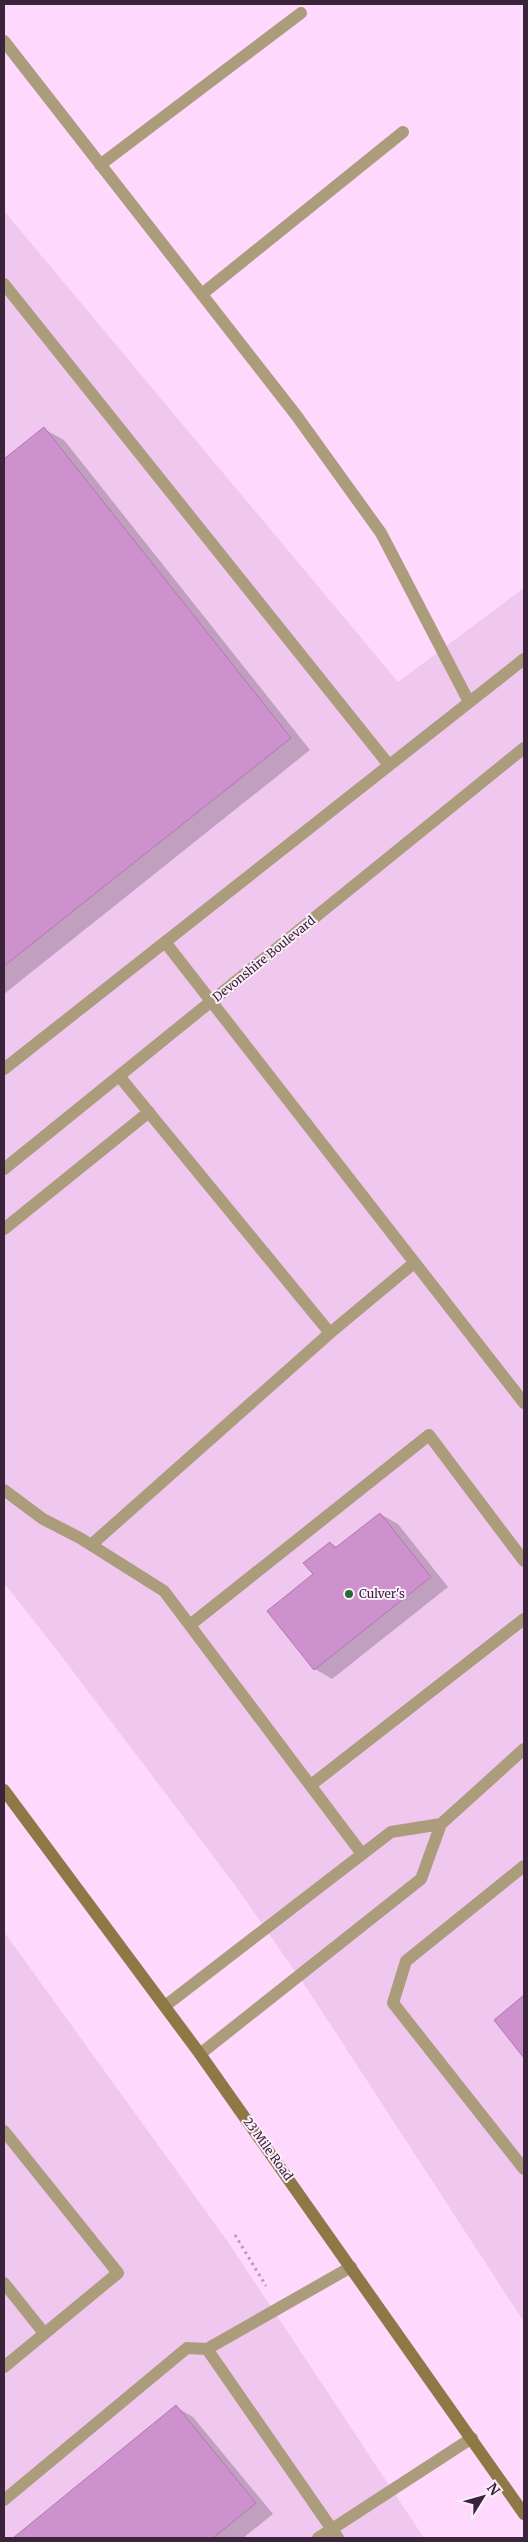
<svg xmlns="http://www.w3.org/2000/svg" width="528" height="2542" font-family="Merriweather,serif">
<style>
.built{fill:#f0c7ef}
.shadow{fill:#0003}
.building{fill:#cd91cd;stroke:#b277b1}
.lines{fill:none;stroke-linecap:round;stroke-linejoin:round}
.path{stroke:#b998b8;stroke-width:3;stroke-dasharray:2.5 4;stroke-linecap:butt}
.lane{stroke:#ab9c7c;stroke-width:12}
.secondary{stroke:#8e7846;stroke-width:12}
.poi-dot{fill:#276933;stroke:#fceffb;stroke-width:2}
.labels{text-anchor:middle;stroke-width:4;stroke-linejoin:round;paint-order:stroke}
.street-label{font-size:12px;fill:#3b233b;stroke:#fceffb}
.poi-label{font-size:12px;fill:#3b233b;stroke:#fceffb;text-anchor:start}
</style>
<rect width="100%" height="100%" fill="#fed8fd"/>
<path class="built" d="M 4,211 L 398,682 L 524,588 L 524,2322 L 310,1993 L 235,1885 L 53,1645 L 4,1583 Z
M 4,1932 L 228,2242 L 424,2538 L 4,2538 Z"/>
<path class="shadow" d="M 44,429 L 64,440 L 310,750 L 4,994 L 4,460 Z
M 380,1514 L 398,1524 L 448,1587 L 332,1679 L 315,1669 L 314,1575 L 330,1543 L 337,1547 Z
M 524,1997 L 524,2056 L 496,2020 Z
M 176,2407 L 193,2417 L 273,2514 L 243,2538 L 15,2538 Z"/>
<path class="building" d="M 44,427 L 291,738 L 4,966 L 4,459 Z
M 380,1513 L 431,1577 L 314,1670 L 267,1611 L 313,1574 L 303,1563 L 330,1542 L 335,1548 Z
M 524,1995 L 524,2058 L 494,2020 Z
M 176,2405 L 256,2503 L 213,2538 L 13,2538 Z"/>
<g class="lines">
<path class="path" d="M 235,2235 L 266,2286"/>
<path class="lane" d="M 4,41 L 296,415 L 381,533 L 469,702
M 100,165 L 301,13
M 4,284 L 389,765
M 202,294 L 403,132
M 165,942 L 524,1403
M 4,1069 L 524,659
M 119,1076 L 330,1333 L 414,1263
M 4,1169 L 524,748
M 4,1229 L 149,1112
M 4,1490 L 43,1519 L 80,1538 L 164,1591 L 362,1854
M 91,1545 L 330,1333
M 190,1625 L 429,1435 L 524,1561
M 311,1785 L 524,1619
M 524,1866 L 406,1961 L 393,2003 L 524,2169
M 165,2006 L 391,1832 L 441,1824
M 200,2054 L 421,1879 L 441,1824 L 524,1749
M 4,2131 L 118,2273 L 4,2367
M 4,2283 L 44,2333
M 4,2500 L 187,2348 L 207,2349
M 318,2538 L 472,2438
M 338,2538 L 207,2349 L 351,2267"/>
<path class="secondary" d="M 4,1790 L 200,2054 L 524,2514"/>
</g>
<circle class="poi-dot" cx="349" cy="1594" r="5"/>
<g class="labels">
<g class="street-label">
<text transform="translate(264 959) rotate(-39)" y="4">Devonshire Boulevard</text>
<text transform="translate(268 2149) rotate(54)" y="4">23 Mile Road</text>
</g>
<g class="poi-label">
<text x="359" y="1598">Culver's</text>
</g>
</g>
<rect width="528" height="2542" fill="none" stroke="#3b233b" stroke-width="10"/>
<g transform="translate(483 2497) rotate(53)" stroke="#fceffb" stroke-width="4" paint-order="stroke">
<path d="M0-4L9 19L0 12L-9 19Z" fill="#3b233b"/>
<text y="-8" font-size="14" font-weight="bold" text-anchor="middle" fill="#3b233b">N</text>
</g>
</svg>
